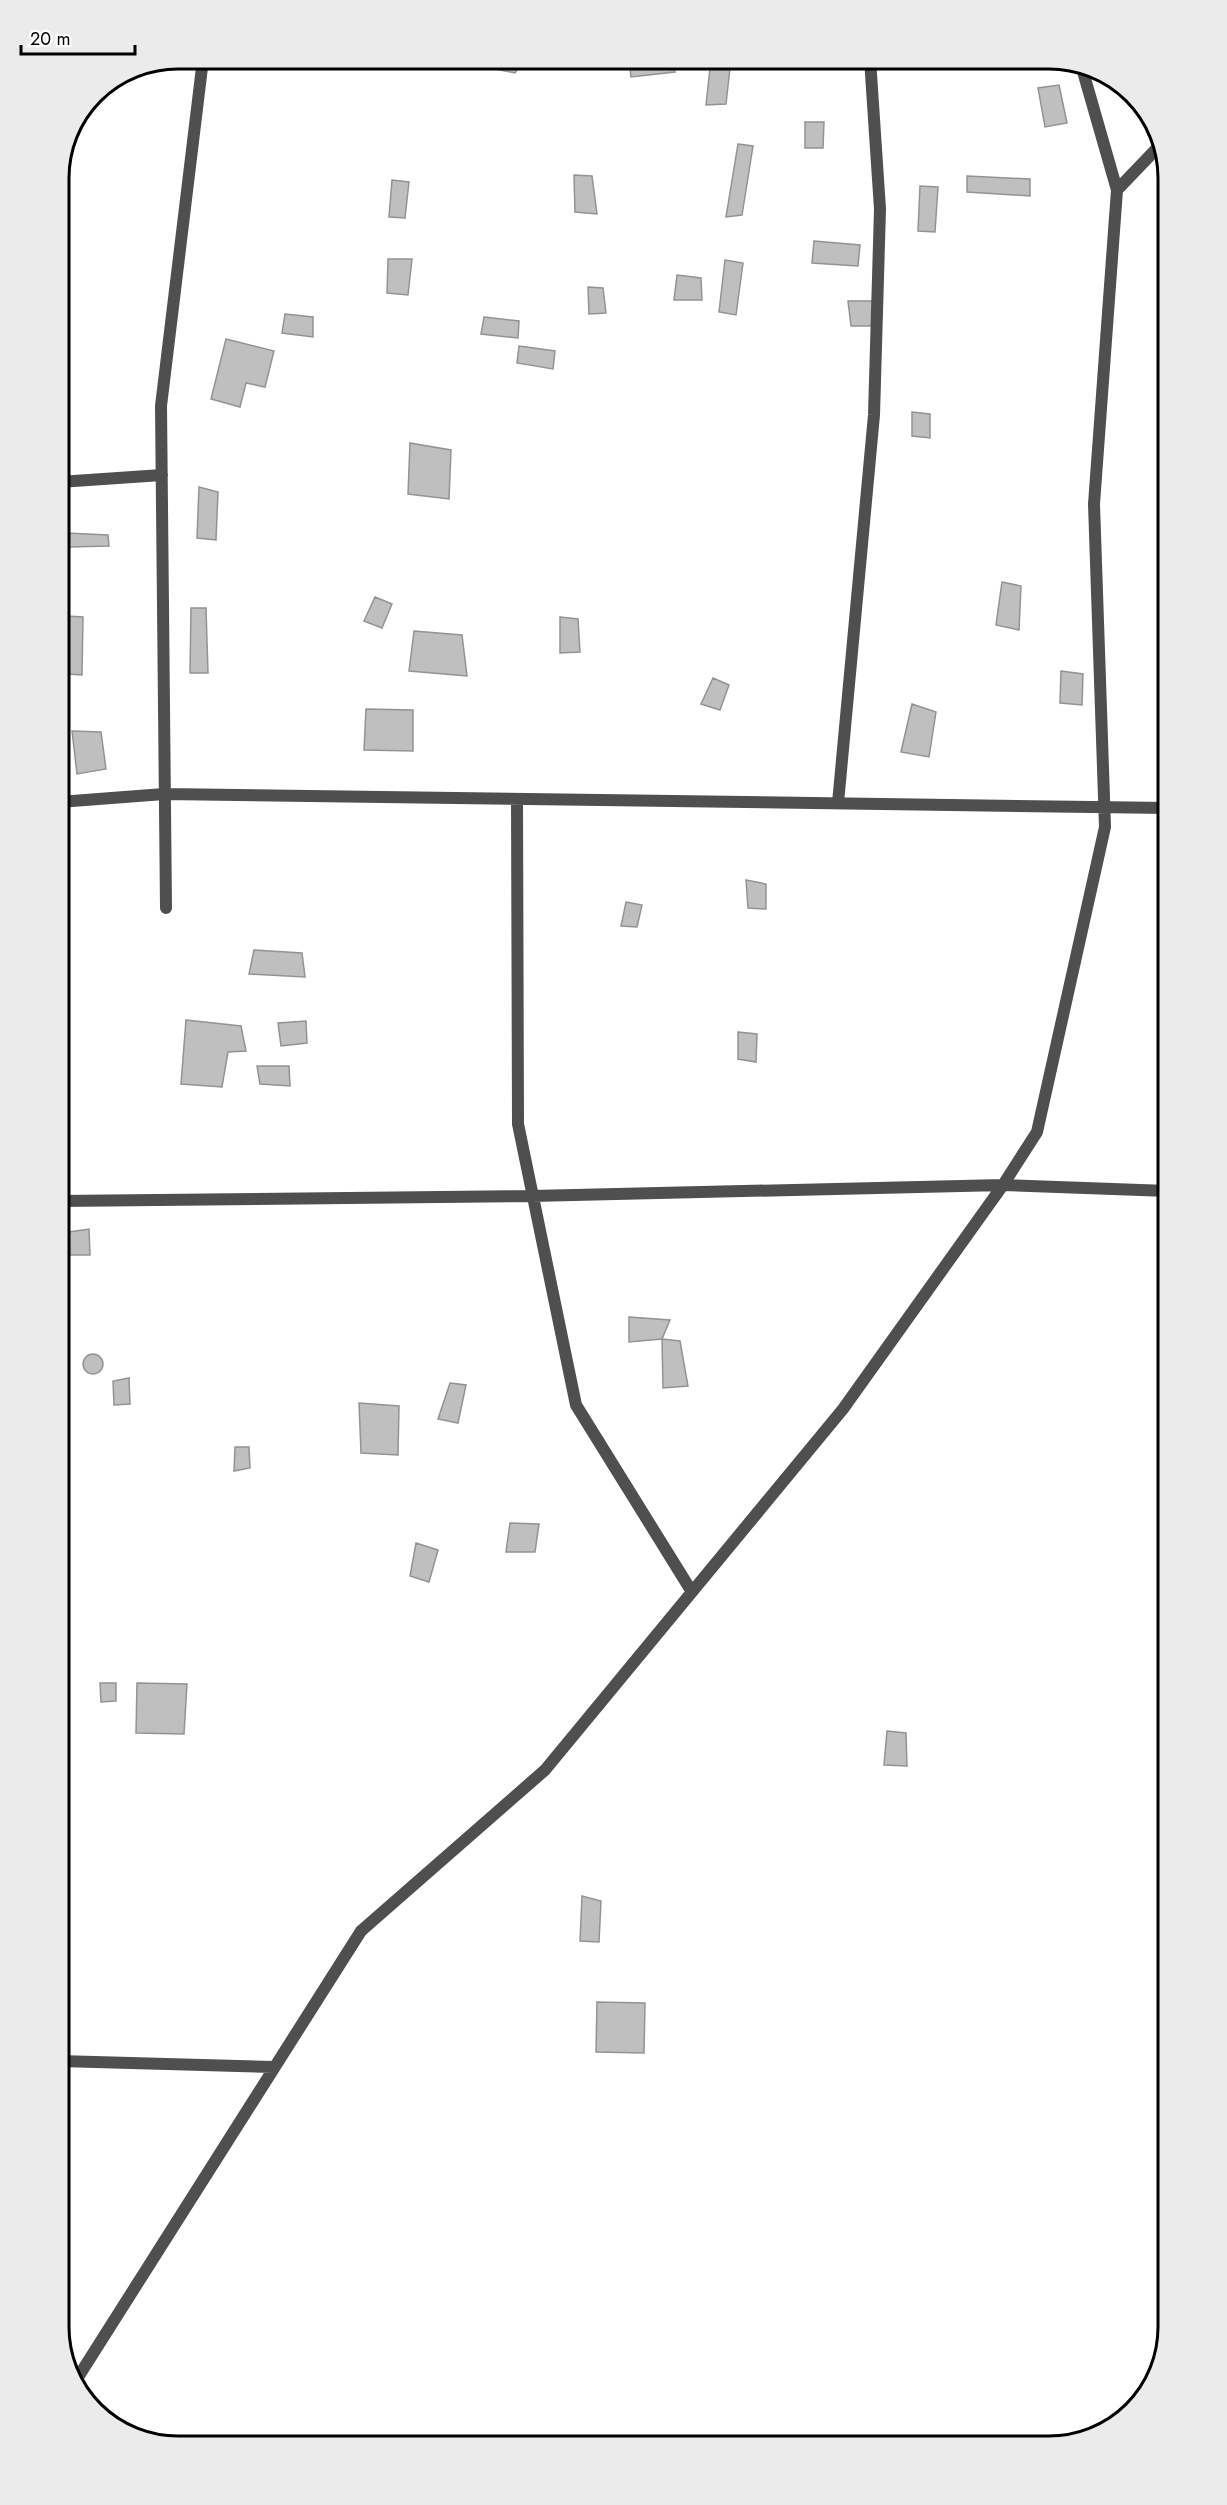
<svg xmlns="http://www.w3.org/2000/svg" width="1227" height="2505" font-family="Jost,sans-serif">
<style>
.building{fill:#bfbfbf;stroke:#939393;stroke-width:1.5}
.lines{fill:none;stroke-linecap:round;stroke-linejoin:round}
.street{stroke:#4f4f4f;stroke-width:12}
.rim{fill:none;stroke:#000;stroke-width:3}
</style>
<rect width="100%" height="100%" fill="#fff"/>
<path class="building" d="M 493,59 L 540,59 L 538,69 L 521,64 L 515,73 L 490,68 Z
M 629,59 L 673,59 L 675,72 L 631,77 Z
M 711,59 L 731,59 L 726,104 L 706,105 Z
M 1059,85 L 1067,123 L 1045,127 L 1038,88 Z
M 805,122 L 824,122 L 823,148 L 805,148 Z
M 738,144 L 753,146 L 742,215 L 726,217 Z
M 574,175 L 592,176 L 597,214 L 575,212 Z
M 967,176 L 1030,179 L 1030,196 L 967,192 Z
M 392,180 L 409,182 L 405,218 L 389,217 Z
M 920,186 L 938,187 L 935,232 L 918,231 Z
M 814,241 L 860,245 L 858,266 L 812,263 Z
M 388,259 L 412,259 L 408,295 L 387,293 Z
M 725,260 L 743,263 L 736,315 L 719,312 Z
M 677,275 L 701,278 L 702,300 L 674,300 Z
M 588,287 L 603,288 L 606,313 L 589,314 Z
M 848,301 L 872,301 L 874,326 L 851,326 Z
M 285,314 L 313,317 L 313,337 L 282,333 Z
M 484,317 L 519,321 L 518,338 L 481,334 Z
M 226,339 L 274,351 L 265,387 L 246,383 L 240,407 L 211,399 Z
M 519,346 L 555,351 L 553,369 L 517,363 Z
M 912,412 L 930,414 L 930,438 L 912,436 Z
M 410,443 L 451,450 L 449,499 L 408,494 Z
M 199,487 L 218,492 L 216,540 L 197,538 Z
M 66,533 L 108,535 L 109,546 L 69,547 Z
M 1002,582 L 1021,586 L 1019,630 L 996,625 Z
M 375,597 L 392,604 L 382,628 L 364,621 Z
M 191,608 L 206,608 L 208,673 L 190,673 Z
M 67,616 L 83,617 L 82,675 L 67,674 Z
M 560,617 L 578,619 L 580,652 L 560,653 Z
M 414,631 L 462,635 L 467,676 L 409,671 Z
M 1061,671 L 1083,674 L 1082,705 L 1060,703 Z
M 713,678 L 729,685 L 720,710 L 701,704 Z
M 912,704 L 936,712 L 929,757 L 901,752 Z
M 366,709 L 413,710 L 413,751 L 364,750 Z
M 72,731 L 101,732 L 106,769 L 77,774 Z
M 746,880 L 766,884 L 766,909 L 748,908 Z
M 626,902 L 642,905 L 637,927 L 621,926 Z
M 254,950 L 302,953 L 305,977 L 249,974 Z
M 186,1020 L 241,1026 L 246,1051 L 228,1052 L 222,1087 L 181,1084 Z
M 306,1021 L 307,1043 L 281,1046 L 278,1023 Z
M 738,1032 L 757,1034 L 756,1062 L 738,1059 Z
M 257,1066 L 289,1066 L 290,1086 L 260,1084 Z
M 89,1229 L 90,1255 L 70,1255 L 69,1232 Z
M 629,1317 L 670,1320 L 662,1339 L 629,1342 Z
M 662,1339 L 680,1341 L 688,1386 L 663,1388 Z
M83 1364a10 10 0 1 1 20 0a10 10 0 1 1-20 0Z
M 129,1378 L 130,1404 L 114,1405 L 113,1381 Z
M 450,1383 L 466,1385 L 458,1423 L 438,1419 Z
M 359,1403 L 399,1406 L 398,1455 L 361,1453 Z
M 235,1447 L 249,1447 L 250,1468 L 234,1471 Z
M 510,1523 L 539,1524 L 535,1552 L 506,1552 Z
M 416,1543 L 438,1550 L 429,1582 L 410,1576 Z
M 100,1683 L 116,1683 L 116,1701 L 101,1702 Z
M 137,1683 L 187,1684 L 184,1734 L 136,1733 Z
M 887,1731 L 906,1733 L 907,1766 L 884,1765 Z
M 582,1896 L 601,1901 L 599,1942 L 580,1941 Z
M 597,2002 L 645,2003 L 644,2053 L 596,2052 Z"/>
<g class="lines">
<path class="street" d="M 1117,190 L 1162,143
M 59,482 L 162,475
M 517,799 L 518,1124 L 576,1405 L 692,1592
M 59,802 L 164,794 L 1168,808
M 838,803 L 874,415 L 880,209 L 870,59
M 166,908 L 161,406 L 203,59
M 59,1201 L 532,1196 L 1003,1185 L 1168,1191
M 59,2061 L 274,2067
M 75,2382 L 361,1931 L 545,1770 L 843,1409 L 1003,1185 L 1037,1132 L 1105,827 L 1094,504 L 1117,190 L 1082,68"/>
</g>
<path d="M0 0H1227V2505H0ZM178 69H1049A109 109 0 0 1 1158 178V2327A109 109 0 0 1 1049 2436H178A109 109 0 0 1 69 2327V178A109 109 0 0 1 178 69Z" fill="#ebebeb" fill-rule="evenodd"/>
<path class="rim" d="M178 69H1049A109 109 0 0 1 1158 178V2327A109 109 0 0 1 1049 2436H178A109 109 0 0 1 69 2327V178A109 109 0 0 1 178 69Z"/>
<path d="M21 45v9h114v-9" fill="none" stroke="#000000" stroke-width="3"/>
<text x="30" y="45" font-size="18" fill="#000000" stroke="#ffffff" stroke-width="4.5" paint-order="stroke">20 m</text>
</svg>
